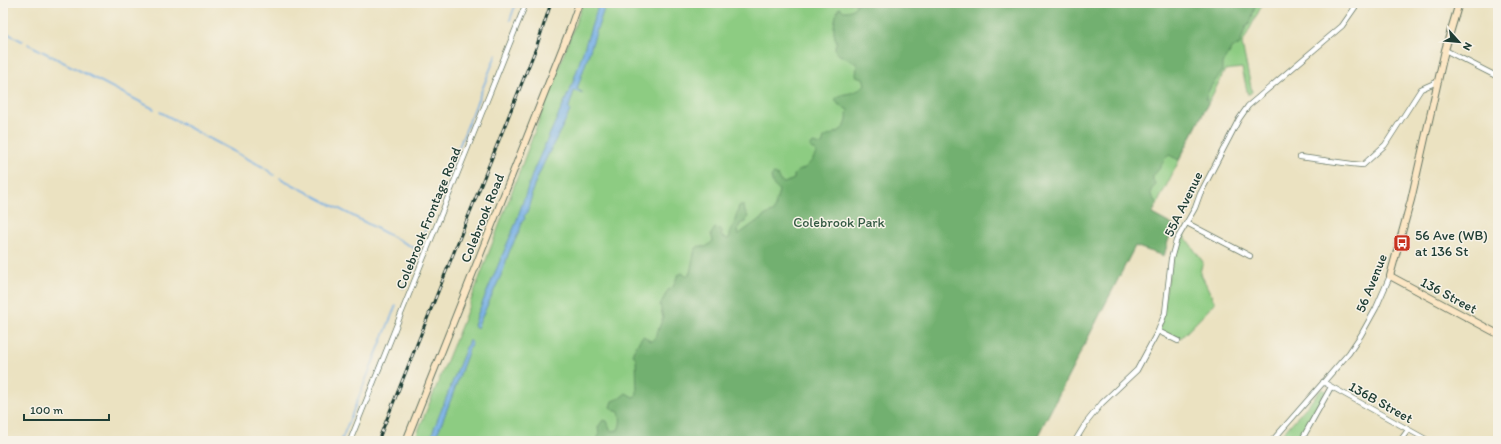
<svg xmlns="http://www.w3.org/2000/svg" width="1501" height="444" font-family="Itim,sans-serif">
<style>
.green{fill:#8dcc82;stroke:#56845b}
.forest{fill:#72b070;stroke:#487652}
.water{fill:#73aee4;stroke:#49768c}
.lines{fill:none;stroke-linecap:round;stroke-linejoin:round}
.stream{stroke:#73aee4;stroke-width:1.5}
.street-casing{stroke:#667765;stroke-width:6}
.secondary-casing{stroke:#667765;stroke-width:8}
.street{stroke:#fff;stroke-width:4.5}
.secondary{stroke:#fbe6c4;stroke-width:6}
.rail-casing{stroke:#1f3d34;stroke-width:3}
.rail{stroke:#f7f3e8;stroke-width:1.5;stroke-dasharray:4.5;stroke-linecap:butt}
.labels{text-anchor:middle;stroke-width:3;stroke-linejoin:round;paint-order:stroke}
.street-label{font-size:14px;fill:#1f3d34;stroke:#f7f3e8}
.park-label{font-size:14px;fill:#355a44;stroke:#f7f3e8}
.poi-label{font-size:14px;fill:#1f3d34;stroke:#f7f3e8;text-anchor:start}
</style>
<rect width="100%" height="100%" fill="#f7f3e8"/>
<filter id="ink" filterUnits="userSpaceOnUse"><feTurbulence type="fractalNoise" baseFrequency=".025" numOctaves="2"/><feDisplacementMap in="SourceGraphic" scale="8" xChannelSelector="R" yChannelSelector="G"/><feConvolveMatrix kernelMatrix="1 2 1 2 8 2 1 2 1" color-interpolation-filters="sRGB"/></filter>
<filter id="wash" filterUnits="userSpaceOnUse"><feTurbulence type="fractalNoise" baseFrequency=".012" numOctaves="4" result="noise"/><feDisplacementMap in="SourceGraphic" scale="16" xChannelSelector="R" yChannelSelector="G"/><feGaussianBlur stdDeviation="0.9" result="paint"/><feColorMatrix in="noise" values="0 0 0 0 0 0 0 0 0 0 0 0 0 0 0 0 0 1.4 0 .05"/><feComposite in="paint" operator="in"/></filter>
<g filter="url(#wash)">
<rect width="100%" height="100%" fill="#ebe2c1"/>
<path class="green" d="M 583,3 L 1263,3 L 1242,44 L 1252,92 L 1248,95 L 1242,68 L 1225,70 L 1152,214 L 1174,226 L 1168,241 L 1164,256 L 1135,246 L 1035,441 L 414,441 L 462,324 Z
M 1183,234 L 1203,262 L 1200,272 L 1215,303 L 1181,338 L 1159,332 C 1165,302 1168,261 1183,234 Z
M 1322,389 L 1326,391 L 1297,441 L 1276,441 Z"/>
<path class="forest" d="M 855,3 L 1256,3 L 1251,21 L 1246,26 L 1239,46 L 1231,48 L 1229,54 L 1222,63 L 1222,72 L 1211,86 L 1206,97 L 1208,103 L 1179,160 L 1169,155 L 1164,160 L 1160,168 L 1153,176 L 1153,180 L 1156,185 L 1151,190 L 1151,195 L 1157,204 L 1152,214 L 1174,226 L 1168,241 L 1164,256 L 1135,246 L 1035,441 L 595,441 L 599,435 L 598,427 L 603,420 L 607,421 L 611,431 L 618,430 C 621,424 621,418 619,412 L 613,410 L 610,407 L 612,401 L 620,398 L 626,393 L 633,397 L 637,395 L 636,358 L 633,355 L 633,352 L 641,338 L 644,336 L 650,341 L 654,340 L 663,318 L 660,305 L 668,290 L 673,287 L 678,275 L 682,273 L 686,276 L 690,273 L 695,249 L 699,246 L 706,247 L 713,241 L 711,234 L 715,228 L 720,229 L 723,232 L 721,235 L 722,237 L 728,239 L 730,236 L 730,230 L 734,224 L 739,206 L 744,206 L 745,212 L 748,216 L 745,222 L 740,224 L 737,233 L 739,234 L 757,221 L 761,220 L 764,216 L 774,211 L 779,190 C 773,186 772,184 771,176 L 774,174 L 777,175 L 780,181 L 784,183 L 794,179 L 794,175 C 797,171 799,171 803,169 C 808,166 815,158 816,152 L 810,147 L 813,143 L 822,145 L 824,138 C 832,133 845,132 847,120 C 848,116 846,114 848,110 L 839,105 L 835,100 C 841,90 854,98 865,84 L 863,78 L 856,76 L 857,64 L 836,53 L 835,47 L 837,42 C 831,32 835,19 838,9 L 840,8 L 844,11 C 850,11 853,10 856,5 Z"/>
<path class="water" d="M 599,3 L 606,3 L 577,89 L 583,93 L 574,91 L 569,107 L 570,111 C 557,139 541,165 531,194 L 532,195 L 527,213 L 524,216 L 525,219 L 522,221 C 521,229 517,237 513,244 C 508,252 506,263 503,271 L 477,328 L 474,326 L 478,313 L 515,225 L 534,169 L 572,85 Z
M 469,340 L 472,342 C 459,375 449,408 434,441 L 429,441 Z"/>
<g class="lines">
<path class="stream" d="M 510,20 L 516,3
M 3,31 L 22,41
M 28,44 L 154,109
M 160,112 L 263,167 L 274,175
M 448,174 L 496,55
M 280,178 L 418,250
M 403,288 L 441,189
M 341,441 L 396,305"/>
</g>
</g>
<g filter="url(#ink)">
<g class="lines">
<defs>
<path id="street" d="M 1445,50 L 1498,77
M 1300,157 L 1352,164 L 1363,165 L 1385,145 L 1421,89 L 1439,81
M 1187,223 L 1250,256
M 1158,331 L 1178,341
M 1323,382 L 1429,441
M 350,441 L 526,3
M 1075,441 L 1086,423 L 1102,403 L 1137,370 L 1158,331 L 1165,313 L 1171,259 L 1176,241 L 1195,208 L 1200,194 L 1239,119 L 1248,106 L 1342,26 L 1358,3
M 1272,441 L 1349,353 L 1361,335 L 1376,308 L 1390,276
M 1301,441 L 1331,387
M 1400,441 L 1408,430"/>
<path id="secondary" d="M 1459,3 L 1445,50 L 1411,200 L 1390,276 L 1498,334
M 406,441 L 570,29 L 579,3"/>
</defs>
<use href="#street" class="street-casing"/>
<use href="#secondary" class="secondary-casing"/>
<use href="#street" class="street"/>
<use href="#secondary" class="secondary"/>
<defs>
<path id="rail" d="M 378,441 L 536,48 L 551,3"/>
</defs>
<use href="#rail" class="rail-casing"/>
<use href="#rail" class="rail"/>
</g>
</g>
<defs>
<symbol id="bus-square" viewBox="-11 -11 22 22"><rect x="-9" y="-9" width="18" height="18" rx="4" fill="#c8321e" stroke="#f7f3e8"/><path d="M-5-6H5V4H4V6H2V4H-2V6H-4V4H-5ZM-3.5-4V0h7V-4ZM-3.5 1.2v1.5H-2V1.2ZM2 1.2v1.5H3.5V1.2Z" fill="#fff"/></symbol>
</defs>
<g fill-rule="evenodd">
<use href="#bus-square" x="1392" y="233" width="20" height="20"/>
</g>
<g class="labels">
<g class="street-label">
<text transform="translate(1183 204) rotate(-64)" y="5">55A Avenue</text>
<text transform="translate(428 218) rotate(-68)" y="5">Colebrook Frontage Road</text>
<text transform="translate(482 218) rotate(-68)" y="5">Colebrook Road</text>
<text transform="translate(1371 283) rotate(-68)" y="5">56 Avenue</text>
<text transform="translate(1449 295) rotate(28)" y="5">136 Street</text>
<text transform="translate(1381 402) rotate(29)" y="5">136B Street</text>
</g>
<g class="park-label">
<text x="839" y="227">Colebrook Park</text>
</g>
<g class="poi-label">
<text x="1415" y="240">56 Ave (WB)<tspan x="1415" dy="16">at 136 St</tspan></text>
</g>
</g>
<rect width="1501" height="444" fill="none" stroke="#f7f3e8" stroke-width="16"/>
<g transform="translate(1459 42) rotate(117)" stroke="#f7f3e8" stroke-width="3" paint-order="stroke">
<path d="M0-3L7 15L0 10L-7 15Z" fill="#1f3d34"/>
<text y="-6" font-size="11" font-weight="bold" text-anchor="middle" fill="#1f3d34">N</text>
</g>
<path d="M24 414v6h85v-6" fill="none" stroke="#1f3d34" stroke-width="2"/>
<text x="30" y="414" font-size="12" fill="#1f3d34" stroke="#f7f3e8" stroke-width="3" paint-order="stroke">100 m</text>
</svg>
